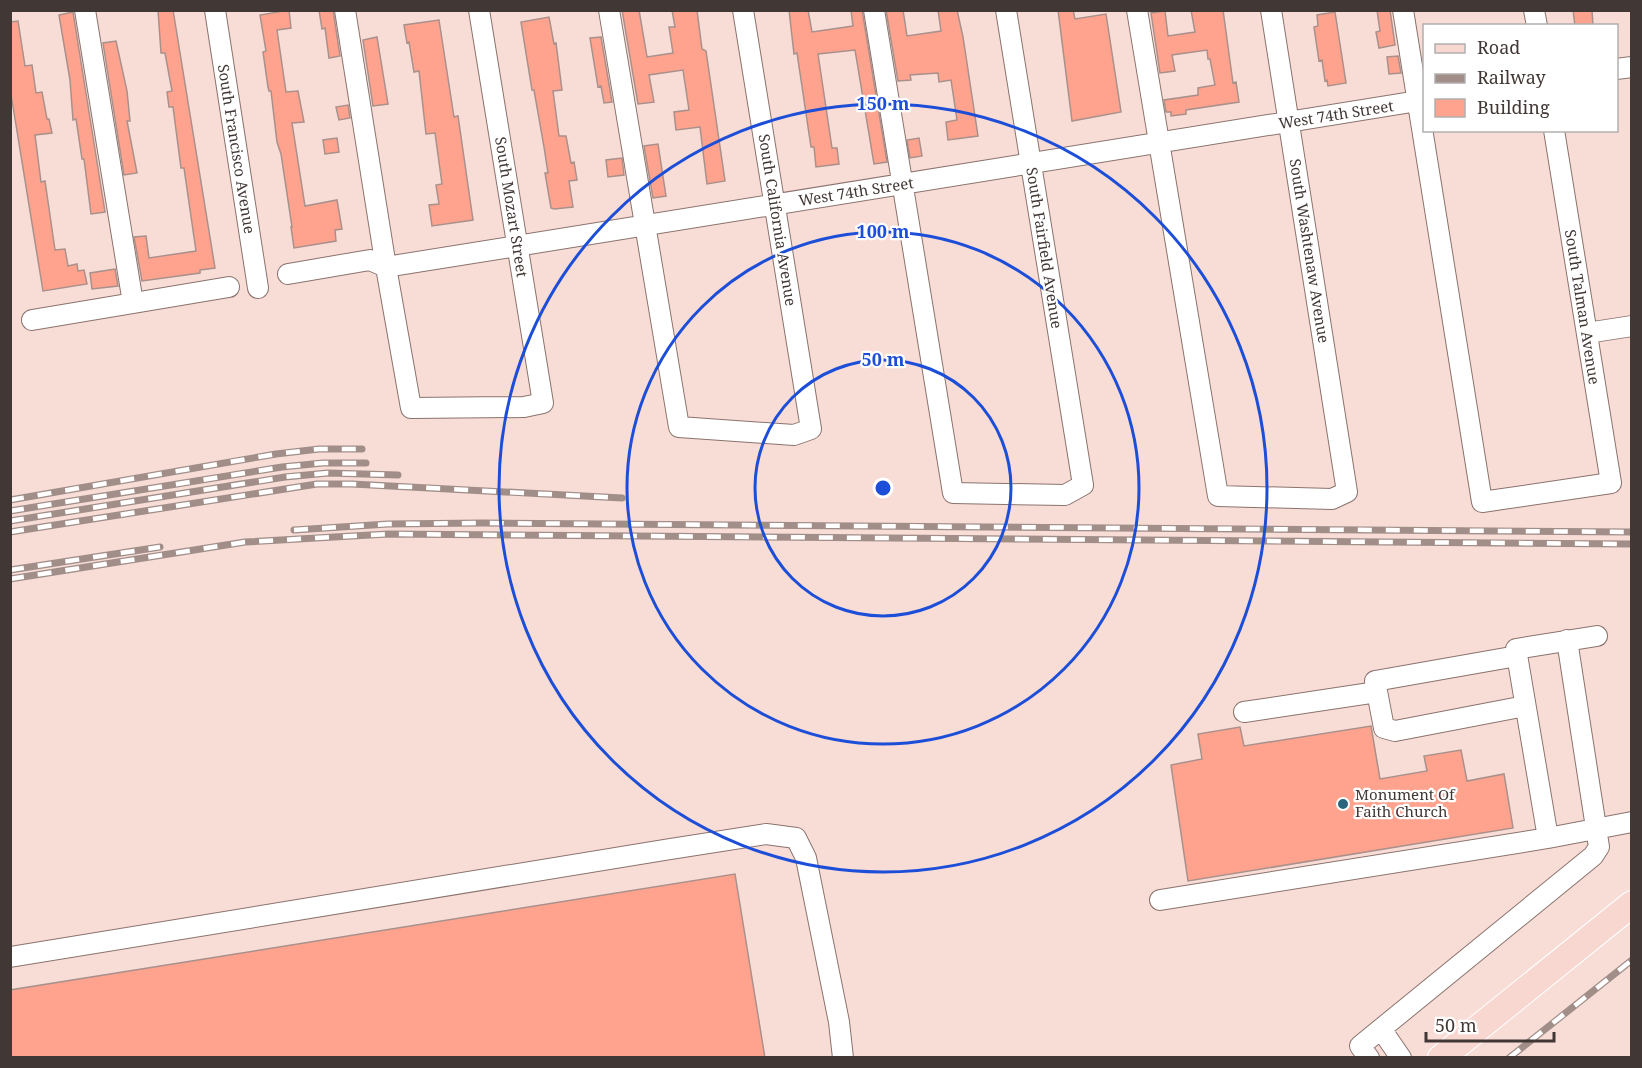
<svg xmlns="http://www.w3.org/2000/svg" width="1642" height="1068" font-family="'Noto Serif',serif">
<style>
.building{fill:#ffa38f;stroke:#a9908a;stroke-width:1.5}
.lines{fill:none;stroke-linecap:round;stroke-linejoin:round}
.minor-casing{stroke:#8a736d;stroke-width:22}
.major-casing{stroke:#fff;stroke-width:28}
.minor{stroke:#fff;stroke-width:20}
.major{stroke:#f8d7d0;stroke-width:26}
.rail-casing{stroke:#a18e89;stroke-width:7}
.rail{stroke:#fff;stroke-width:4.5;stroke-dasharray:14;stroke-linecap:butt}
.ring{fill:none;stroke:#1d4ed8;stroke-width:3}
.poi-dot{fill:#29657c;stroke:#fff;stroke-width:2}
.labels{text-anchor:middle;stroke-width:4.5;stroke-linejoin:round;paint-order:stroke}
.street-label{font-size:15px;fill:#413734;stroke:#fff}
.poi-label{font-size:15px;fill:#413734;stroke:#fff;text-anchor:start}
.centre{fill:#1d4ed8;stroke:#fff;stroke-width:3}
.ring-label{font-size:18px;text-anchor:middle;font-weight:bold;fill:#1d4ed8;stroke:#fff;stroke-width:4.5;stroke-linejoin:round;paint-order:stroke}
</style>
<rect width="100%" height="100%" fill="#f8ddd7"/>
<path class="building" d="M 158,10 L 173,10 L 215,268 L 200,270 L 200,273 L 142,281 L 134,237 L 146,236 L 149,258 L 196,251 L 184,168 L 181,168 L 173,107 L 169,107 L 167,92 L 172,91 L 165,53 L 161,53 Z
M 289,10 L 291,28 L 277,30 L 286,92 L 298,91 L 304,122 L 292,123 L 305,206 L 337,200 L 342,229 L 335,230 L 336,241 L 294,248 L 291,227 L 292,227 L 281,154 L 277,142 L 271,91 L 269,91 L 268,87 L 263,52 L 266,51 L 260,15 Z
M 319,10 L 333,10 L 340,56 L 329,58 L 325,28 L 322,29 Z
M 622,10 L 639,10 L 647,57 L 673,53 L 669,27 L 675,27 L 672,10 L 697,10 L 702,49 L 706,51 L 725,181 L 707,184 L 700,127 L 676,130 L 674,112 L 689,110 L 683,70 L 649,75 L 654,102 L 638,104 Z
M 789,10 L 808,10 L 812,32 L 853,26 L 851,10 L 862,10 L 887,162 L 874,164 L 855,50 L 818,54 L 832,148 L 837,148 L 839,164 L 816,167 L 814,147 L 811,147 L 797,53 L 794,54 Z
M 886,10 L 903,10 L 907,36 L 941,31 L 938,10 L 957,10 L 963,37 L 978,136 L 948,140 L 946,122 L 957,120 L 951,80 L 939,82 L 938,73 L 910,75 L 911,80 L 898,81 Z
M 1058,10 L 1073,10 L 1075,19 L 1106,14 L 1121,112 L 1072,121 Z
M 1191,10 L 1223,10 L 1233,83 L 1236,82 L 1239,102 L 1186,110 L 1186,114 L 1171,116 L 1171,112 L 1166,112 L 1164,100 L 1198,95 L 1198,88 L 1215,85 L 1210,59 L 1208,59 L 1207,50 L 1172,55 L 1175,71 L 1160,73 L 1151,13 L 1165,11 L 1168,36 L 1195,32 Z
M 1377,10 L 1390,10 L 1395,45 L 1379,48 L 1376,32 L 1380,31 Z
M 1573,10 L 1592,10 L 1593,26 L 1575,26 Z
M 73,12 L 105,212 L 91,214 L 84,159 L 82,159 L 76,119 L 73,120 L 70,80 L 59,15 Z
M 1335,12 L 1346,83 L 1328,86 L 1327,80 L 1325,81 L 1322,60 L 1319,61 L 1314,27 L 1318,26 L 1317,15 Z
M 549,17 L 554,44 L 556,43 L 562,90 L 553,91 L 559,136 L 566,136 L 571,163 L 574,162 L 577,180 L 569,181 L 573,207 L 554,209 L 551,208 L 545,173 L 548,173 L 544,147 L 534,90 L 532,90 L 521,22 Z
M 439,20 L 454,117 L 458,116 L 473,220 L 432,226 L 429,205 L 439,204 L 436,185 L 442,184 L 435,133 L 426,134 L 419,71 L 414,72 L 409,42 L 407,43 L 404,25 Z
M 18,21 L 25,66 L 32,65 L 36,93 L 42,92 L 47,119 L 49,119 L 52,133 L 35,135 L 41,182 L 45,181 L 55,250 L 65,249 L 68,266 L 77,264 L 78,271 L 84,270 L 87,284 L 43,291 L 10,88 L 10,22 Z
M 377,37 L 388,104 L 373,106 L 363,40 Z
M 601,37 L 612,102 L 604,103 L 601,86 L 598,87 L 590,38 Z
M 116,41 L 127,91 L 130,121 L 127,121 L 137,173 L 124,175 L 103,43 Z
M 1398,56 L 1401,73 L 1389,74 L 1387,57 Z
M 348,105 L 350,118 L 339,120 L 336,107 Z
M 337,138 L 339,152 L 325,154 L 323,140 Z
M 919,138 L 922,156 L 910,158 L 907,140 Z
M 658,144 L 666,196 L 653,198 L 644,146 Z
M 622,158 L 624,175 L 608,177 L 606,160 Z
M 115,269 L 118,286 L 92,289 L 90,273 Z
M 1371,726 L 1380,779 L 1427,771 L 1424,756 L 1461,750 L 1467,781 L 1504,774 L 1513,828 L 1188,881 L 1171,765 L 1202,759 L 1198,734 L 1240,727 L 1244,746 Z
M 735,874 L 765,1058 L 10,1058 L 10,990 Z"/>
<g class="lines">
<defs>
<path id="minor" d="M 85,10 L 133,303
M 215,10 L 258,288
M 345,10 L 386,267 L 411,408 L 524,407 L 543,403 L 479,10
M 609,10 L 679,427 L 794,435 L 811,429 L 743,10
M 874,10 L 953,493 L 1065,495 L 1083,485 L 1006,10
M 1137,10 L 1218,496 L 1332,499 L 1347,492 L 1271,10
M 1403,10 L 1482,502 L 1611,483 L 1554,130
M 1534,10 L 1537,26
M 1616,69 L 1632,67
M 288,274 L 370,260 L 386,267 L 1424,100
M 32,320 L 229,287
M 1587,333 L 1632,326
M 1517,656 L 1375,681 L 1384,728 L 1395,731 L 1525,706
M 1244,712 L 1377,692
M 1548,838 L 1516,649 L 1597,636
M 1160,900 L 1548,838 L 1632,822
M 10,957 C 263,917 514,873 766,834 L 796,838 L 806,858 L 839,1022 L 843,1058
M 1381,1029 L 1401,1058
M 1369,1058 L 1360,1046 L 1593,856 L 1599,847 L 1567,640"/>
<path id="major" d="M 1441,1058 L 1632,904"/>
</defs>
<use href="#minor" class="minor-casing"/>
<use href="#major" class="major-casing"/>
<use href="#minor" class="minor"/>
<use href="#major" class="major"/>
<defs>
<path id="rail" d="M 10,500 L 276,454 L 319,449 L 362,449
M 10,511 L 282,467 L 323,463 L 366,463
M 10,521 L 285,477 L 328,473 L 398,475
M 294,530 L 388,524 L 482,523 L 1632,532
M 10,532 L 317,484 L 352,484 L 622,498
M 10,570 L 160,547
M 10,579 L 245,542 L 388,534 L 1632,544
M 1509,1058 L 1632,960"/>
</defs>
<use href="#rail" class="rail-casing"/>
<use href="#rail" class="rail"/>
</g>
<g class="ring">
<circle cx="883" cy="488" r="128"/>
<circle cx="883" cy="488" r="256"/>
<circle cx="883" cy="488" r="384"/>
</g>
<circle class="poi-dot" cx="1343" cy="804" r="6"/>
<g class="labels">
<g class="street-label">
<text transform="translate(1336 115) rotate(-9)" y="5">West 74th Street</text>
<text transform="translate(236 149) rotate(81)" y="5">South Francisco Avenue</text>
<text transform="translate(856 192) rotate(-9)" y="5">West 74th Street</text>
<text transform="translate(511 207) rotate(81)" y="5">South Mozart Street</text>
<text transform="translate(777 220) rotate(81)" y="5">South California Avenue</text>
<text transform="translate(1044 248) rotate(81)" y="5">South Fairfield Avenue</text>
<text transform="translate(1309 251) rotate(81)" y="5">South Washtenaw Avenue</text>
<text transform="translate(1582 307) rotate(81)" y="5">South Talman Avenue</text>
</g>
<g class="poi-label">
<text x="1355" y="800">Monument Of<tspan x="1355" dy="17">Faith Church</tspan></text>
</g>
</g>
<circle cx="883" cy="488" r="9" class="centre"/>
<g class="ring-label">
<text x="883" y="110">150 m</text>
<text x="883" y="238">100 m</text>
<text x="883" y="366">50 m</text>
</g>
<rect width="1642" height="1068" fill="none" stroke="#413734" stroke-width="24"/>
<rect x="1423" y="24" width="195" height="108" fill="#ffffff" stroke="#b3afae" stroke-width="1.5"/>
<rect x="1435" y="44" width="30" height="9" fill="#f8d7d0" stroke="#b3afae" stroke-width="1.5"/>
<text x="1477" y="54" font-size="18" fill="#413734">Road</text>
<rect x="1435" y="74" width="30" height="9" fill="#a18e89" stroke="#b3afae" stroke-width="1.5"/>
<text x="1477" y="84" font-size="18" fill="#413734">Railway</text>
<rect x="1435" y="99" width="30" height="18" fill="#ffa38f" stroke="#b3afae" stroke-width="1.5"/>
<text x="1477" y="114" font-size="18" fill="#413734">Building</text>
<path d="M1426 1032v9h128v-9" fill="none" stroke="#413734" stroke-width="3"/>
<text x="1435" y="1032" font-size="18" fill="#413734" stroke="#ffffff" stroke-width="4.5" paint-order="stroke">50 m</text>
</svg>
